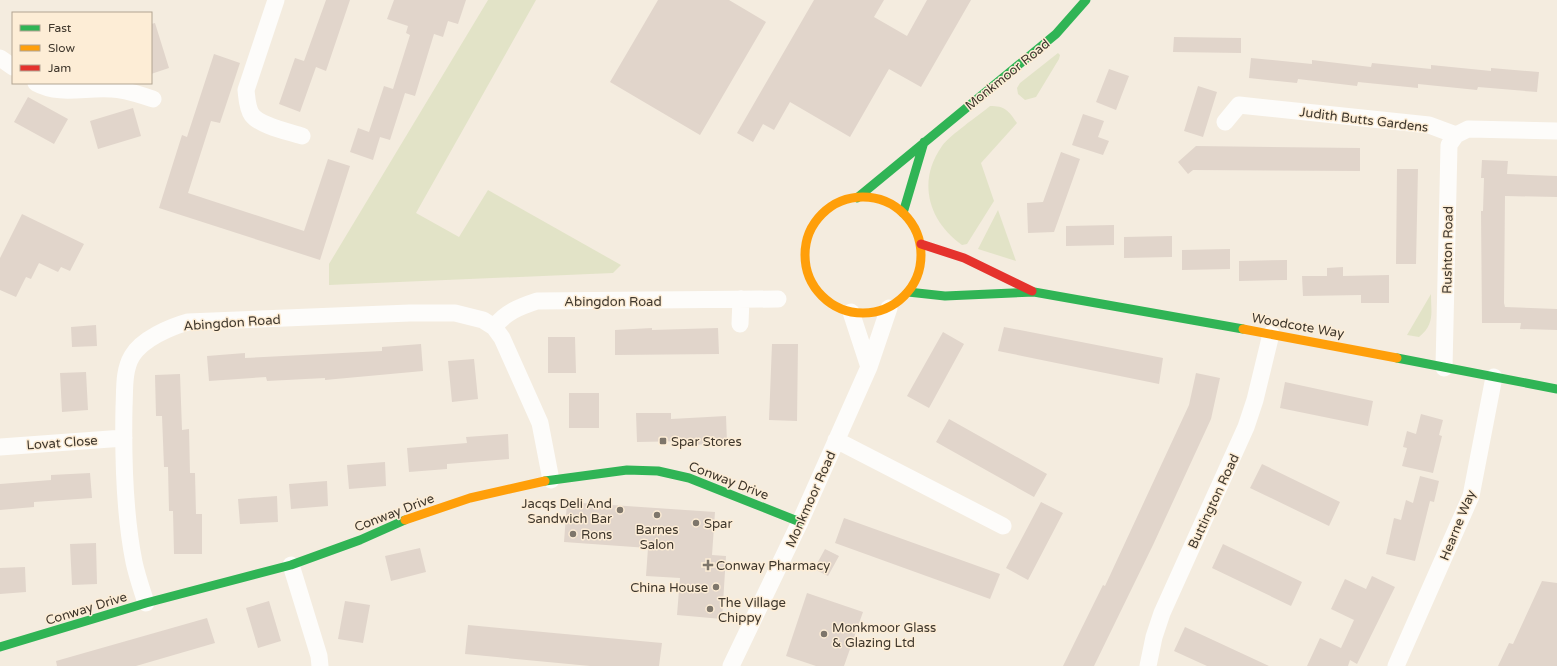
<svg xmlns="http://www.w3.org/2000/svg" width="1557" height="666" font-family="'Varela Round',sans-serif">
<style>
.green{fill:#e2e3c7}
.building{fill:#e1d5cb}
.lines{fill:none;stroke-linecap:round;stroke-linejoin:round}
.street{stroke:#fdfcfa;stroke-width:17}
.fast{stroke:#30b455;stroke-width:9}
.slow{stroke:#ff9f0a;stroke-width:9}
.jam{stroke:#e5322d;stroke-width:9}
.poi-dot{fill:#7e766b;stroke:#fdedd6;stroke-width:1.5}
.labels{text-anchor:middle;stroke-width:3;stroke-linejoin:round;paint-order:stroke}
.street-label{font-size:13px;fill:#3f372c;stroke:#fdedd6}
.poi-label{font-size:13px;fill:#3f372c;stroke:#fdedd6;text-anchor:start}
</style>
<rect width="100%" height="100%" fill="#f4ecdf"/>
<path class="green" d="M 488,0 L 536,0 L 416,213 L 459,237 L 488,190 L 621,265 L 613,273 L 329,285 L 329,264 Z
M 1058,53 L 1060,55 L 1059,59 L 1036,97 L 1025,100 L 1018,94 L 1017,88 L 1020,83 Z
M 990,106 C 1005,106 1008,110 1017,123 L 981,163 L 994,201 L 967,244 L 962,245 C 928,221 917,181 942,146 C 950,135 978,116 990,106 Z
M 998,210 L 1016,261 L 978,249 Z
M 1431,294 C 1431,313 1435,324 1419,337 L 1407,335 Z"/>
<path class="building" d="M 326,0 L 350,0 L 326,71 L 316,67 L 300,112 L 279,104 L 295,58 L 304,61 Z
M 394,0 L 466,0 L 458,24 L 448,21 L 443,37 L 434,34 L 415,96 L 405,93 L 390,140 L 380,137 L 373,160 L 350,152 L 358,128 L 369,132 L 384,86 L 393,89 L 410,35 L 406,33 L 408,26 L 387,19 Z
M 658,0 L 729,0 L 766,22 L 700,135 L 610,82 Z
M 814,0 L 884,0 L 874,17 L 907,36 L 927,0 L 971,0 L 921,87 L 889,69 L 850,137 L 790,102 L 774,130 L 763,124 L 753,142 L 737,133 Z
M 155,23 L 169,68 L 151,74 L 151,24 Z
M 1174,37 L 1241,38 L 1241,53 L 1173,52 Z
M 214,54 L 240,63 L 220,123 L 211,121 L 188,193 L 304,231 L 328,159 L 350,166 L 320,260 L 159,208 L 182,135 L 187,137 Z
M 1251,58 L 1312,64 L 1312,60 L 1371,67 L 1372,63 L 1431,69 L 1431,65 L 1491,71 L 1491,68 L 1539,72 L 1537,92 L 1478,87 L 1477,90 L 1418,84 L 1418,88 L 1358,82 L 1357,86 L 1298,79 L 1297,83 L 1249,78 Z
M 1109,69 L 1129,76 L 1116,110 L 1096,102 Z
M 1198,86 L 1217,92 L 1203,137 L 1184,131 Z
M 28,97 L 68,119 L 54,144 L 14,122 Z
M 133,108 L 141,136 L 98,149 L 90,121 Z
M 1083,114 L 1104,121 L 1098,137 L 1109,141 L 1103,155 L 1072,145 Z
M 1196,146 L 1360,148 L 1360,171 L 1193,170 L 1188,174 L 1178,162 Z
M 1061,152 L 1080,159 L 1054,232 L 1028,233 L 1027,203 L 1043,202 Z
M 1482,160 L 1508,161 L 1507,174 L 1557,176 L 1557,197 L 1505,196 L 1504,303 L 1505,307 L 1557,309 L 1557,330 L 1520,329 L 1521,323 L 1482,323 L 1481,211 L 1483,211 L 1484,178 L 1481,178 Z
M 1397,169 L 1418,169 L 1416,264 L 1396,264 Z
M 22,214 L 84,244 L 70,271 L 61,267 L 58,272 L 39,263 L 31,279 L 26,277 L 16,297 L 0,290 L 0,258 Z
M 1114,225 L 1114,245 L 1066,246 L 1066,226 Z
M 1172,236 L 1172,257 L 1124,258 L 1124,237 Z
M 1230,249 L 1230,269 L 1182,270 L 1182,250 Z
M 1287,260 L 1287,280 L 1239,281 L 1239,261 Z
M 1343,267 L 1343,276 L 1389,275 L 1389,303 L 1361,303 L 1361,295 L 1303,296 L 1302,276 L 1327,276 L 1327,268 Z
M 96,325 L 97,346 L 72,347 L 71,327 Z
M 1004,327 L 1163,358 L 1159,384 L 998,351 Z
M 652,328 L 652,330 L 718,328 L 719,354 L 615,355 L 615,330 Z
M 943,332 L 964,344 L 929,408 L 907,396 Z
M 548,337 L 575,337 L 576,373 L 548,373 Z
M 421,344 L 423,371 L 325,380 L 325,378 L 267,381 L 266,377 L 209,381 L 207,356 L 245,353 L 245,358 L 382,351 L 382,347 Z
M 772,344 L 798,344 L 797,421 L 769,420 Z
M 474,359 L 478,399 L 452,402 L 448,361 Z
M 86,372 L 88,410 L 62,412 L 60,373 Z
M 1196,373 L 1220,378 L 1211,419 L 1153,545 L 1094,666 L 1063,666 L 1103,585 L 1105,586 L 1189,405 Z
M 180,374 L 182,430 L 189,429 L 190,473 L 195,473 L 196,514 L 202,514 L 202,554 L 174,554 L 173,511 L 169,511 L 168,467 L 164,467 L 162,416 L 156,416 L 155,375 Z
M 1285,382 L 1373,401 L 1368,426 L 1280,408 Z
M 569,393 L 599,393 L 599,428 L 569,428 Z
M 636,413 L 671,413 L 671,419 L 726,416 L 727,443 L 692,445 L 691,441 L 637,442 Z
M 1421,414 L 1443,420 L 1439,435 L 1442,436 L 1433,473 L 1402,466 L 1407,448 L 1403,447 L 1407,431 L 1416,434 Z
M 949,419 L 1047,474 L 1034,497 L 936,442 Z
M 508,434 L 509,459 L 447,464 L 447,469 L 409,472 L 407,448 L 467,443 L 466,437 Z
M 385,462 L 386,486 L 349,489 L 347,465 Z
M 1262,464 L 1340,502 L 1329,526 L 1250,488 Z
M 90,473 L 92,498 L 34,502 L 34,507 L 0,510 L 0,484 L 51,480 L 51,475 Z
M 1420,476 L 1439,481 L 1434,502 L 1430,501 L 1415,561 L 1386,554 L 1394,518 L 1401,520 L 1406,500 L 1413,503 Z
M 327,481 L 328,506 L 291,509 L 289,484 Z
M 277,496 L 278,522 L 240,524 L 238,499 Z
M 567,502 L 715,512 L 712,555 L 726,556 L 722,619 L 677,615 L 680,578 L 646,576 L 648,548 L 564,542 Z
M 1041,502 L 1063,513 L 1028,580 L 1006,568 Z
M 844,518 L 1000,574 L 990,599 L 835,543 Z
M 96,543 L 97,584 L 72,585 L 70,544 Z
M 1223,544 L 1302,582 L 1291,606 L 1212,568 Z
M 420,548 L 426,572 L 391,581 L 385,556 Z
M 825,549 L 839,556 L 828,576 L 814,569 Z
M 25,567 L 26,592 L 0,594 L 0,568 Z
M 1372,576 L 1395,587 L 1357,664 L 1350,660 L 1348,666 L 1307,666 L 1320,638 L 1341,648 L 1354,620 L 1331,609 L 1345,579 L 1366,589 Z
M 1542,581 L 1557,583 L 1557,666 L 1498,666 L 1509,643 L 1513,644 Z
M 807,593 L 863,612 L 844,666 L 816,666 L 786,656 Z
M 269,601 L 281,641 L 258,648 L 246,608 Z
M 345,601 L 370,605 L 363,643 L 338,639 Z
M 207,618 L 215,643 L 136,666 L 57,666 L 56,661 Z
M 468,625 L 662,643 L 659,666 L 590,666 L 465,654 Z
M 1185,627 L 1269,666 L 1207,666 L 1174,651 Z"/>
<g class="lines">
<path class="street" d="M 276,0 L 246,90 C 247,98 247,108 252,115 C 260,126 290,132 302,136
M 0,58 L 13,67
M 36,83 C 60,96 85,87 111,89 C 125,89 140,95 153,99
M 1225,122 L 1239,105 L 1429,125 L 1456,135 L 1468,129 L 1557,131
M 851,312 L 869,367
M 740,324 L 741,299
M 494,327 C 506,312 519,307 537,301 L 778,299
M 1444,368 L 1449,145 L 1456,135
M 836,440 L 1003,526
M 0,447 L 124,438
M 291,565 L 319,656 L 320,666
M 146,603 C 142,590 137,576 134,562 C 124,512 123,458 124,407 C 125,391 123,371 132,356 C 142,339 170,327 188,322 L 410,313 L 455,313 L 483,320 L 494,327 L 502,338 L 540,423 L 551,480
M 731,666 L 800,522 L 869,367 L 889,308
M 1148,666 L 1154,637 L 1162,613 L 1246,427 L 1255,400 L 1271,334
M 1396,666 L 1471,496 L 1494,377"/>
<path class="fast" d="M 857,198 L 1056,34 L 1086,0
M 903,213 L 924,142
M 908,292 L 945,296 L 1034,292 L 1243,329
M 1397,358 L 1557,389
M 545,481 L 627,470 L 658,471 L 689,478 L 800,522
M 0,647 L 146,603 L 291,565 L 360,540 L 405,520"/>
<path class="slow" d="M805 255a58 58 0 1 1 116 0a58 58 0 1 1-116 0Z
M 1243,329 L 1397,358
M 405,520 L 470,498 L 545,481"/>
<path class="jam" d="M 921,244 L 964,258 L 1032,291"/>
</g>
<g class="poi-dot">
<rect x="659" y="437" width="8" height="8" rx="2"/>
<circle cx="620" cy="510" r="4"/>
<circle cx="657" cy="515" r="4"/>
<circle cx="696" cy="523" r="4"/>
<circle cx="573" cy="534" r="4"/>
<path d="M706 559h4v4h4v4h-4v4h-4v-4h-4v-4h4z"/>
<circle cx="716" cy="587" r="4"/>
<circle cx="710" cy="609" r="4"/>
<circle cx="824" cy="634" r="4"/>
</g>
<g class="labels">
<g class="street-label">
<text transform="translate(1007 74) rotate(-39)" y="5">Monkmoor Road</text>
<text transform="translate(1364 119) rotate(7)" y="5">Judith Butts Gardens</text>
<text transform="translate(1447 250) rotate(-89)" y="5">Rushton Road</text>
<text x="613" y="306">Abingdon Road</text>
<text transform="translate(232 322) rotate(-4)" y="5">Abingdon Road</text>
<text transform="translate(1298 325) rotate(10)" y="5">Woodcote Way</text>
<text transform="translate(62 442) rotate(-4)" y="5">Lovat Close</text>
<text transform="translate(729 480) rotate(21)" y="5">Conway Drive</text>
<text transform="translate(810 499) rotate(-66)" y="5">Monkmoor Road</text>
<text transform="translate(1213 501) rotate(-65)" y="5">Buttington Road</text>
<text transform="translate(394 512) rotate(-21)" y="5">Conway Drive</text>
<text transform="translate(1457 525) rotate(-68)" y="5">Hearne Way</text>
<text transform="translate(86 608) rotate(-17)" y="5">Conway Drive</text>
</g>
<g class="poi-label">
<text x="671" y="446">Spar Stores</text>
<text x="612" y="508" text-anchor="end">Jacqs Deli And<tspan x="612" dy="15">Sandwich Bar</tspan></text>
<text x="704" y="528">Spar</text>
<text x="657" y="534" text-anchor="middle">Barnes<tspan x="657" dy="15">Salon</tspan></text>
<text x="581" y="539">Rons</text>
<text x="716" y="570">Conway Pharmacy</text>
<text x="708" y="592" text-anchor="end">China House</text>
<text x="718" y="607">The Village<tspan x="718" dy="15">Chippy</tspan></text>
<text x="832" y="632">Monkmoor Glass<tspan x="832" dy="15">&amp; Glazing Ltd</tspan></text>
</g>
</g>
<rect x="12" y="12" width="140" height="72" fill="#fdedd6" stroke="#b1a492"/>
<rect x="20" y="25" width="20" height="6" fill="#30b455" stroke="#b1a492"/>
<text x="48" y="32" font-size="12" fill="#3f372c">Fast</text>
<rect x="20" y="45" width="20" height="6" fill="#ff9f0a" stroke="#b1a492"/>
<text x="48" y="52" font-size="12" fill="#3f372c">Slow</text>
<rect x="20" y="65" width="20" height="6" fill="#e5322d" stroke="#b1a492"/>
<text x="48" y="72" font-size="12" fill="#3f372c">Jam</text>
</svg>
